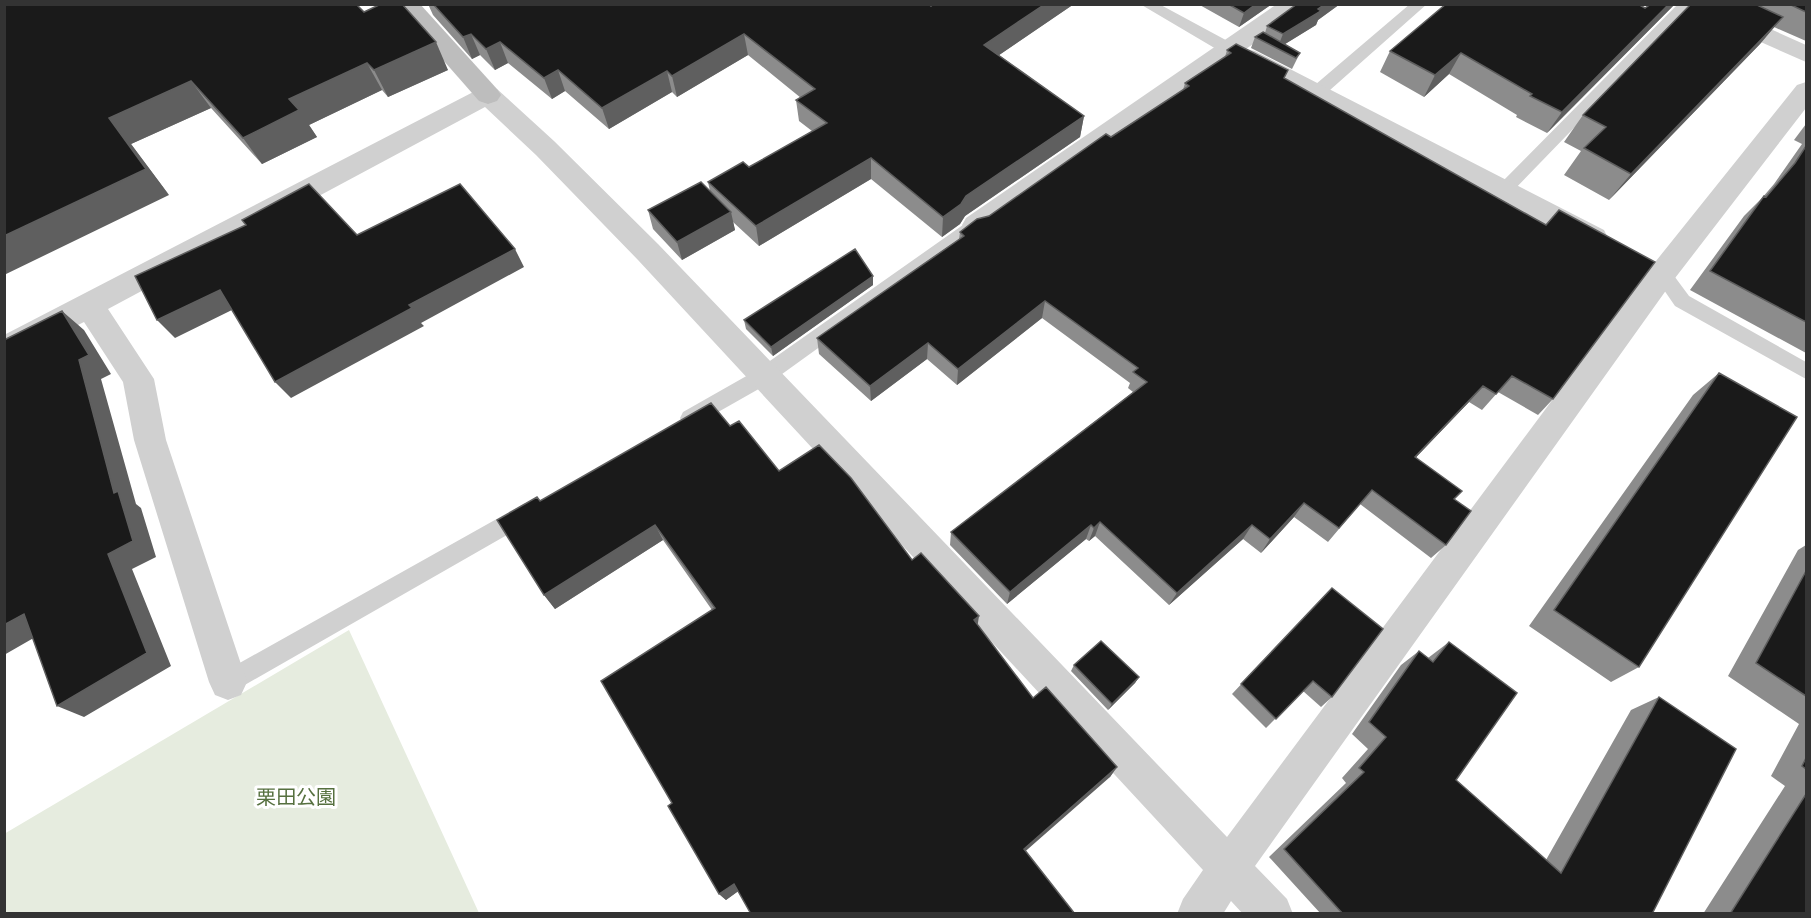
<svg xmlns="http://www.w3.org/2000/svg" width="1811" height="918" font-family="'Golos Text','Noto Sans JP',sans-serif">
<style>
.green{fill:#e6ecdf}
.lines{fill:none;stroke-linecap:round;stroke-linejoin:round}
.lane{fill:#d0d0d0;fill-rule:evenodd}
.street{fill:#d0d0d0;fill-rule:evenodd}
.secondary{fill:#bdbdbd;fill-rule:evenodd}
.wall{fill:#8c8c8c}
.shaded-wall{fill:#5f5f5f}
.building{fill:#1a1a1a;stroke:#5f5f5f;stroke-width:1.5}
.labels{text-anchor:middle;stroke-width:6;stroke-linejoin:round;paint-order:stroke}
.near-park-label{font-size:20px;fill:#56703f;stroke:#fff}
</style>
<rect width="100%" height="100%" fill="#fff"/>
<path class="green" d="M 349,630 L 479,913 L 5,913 L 4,834 Z"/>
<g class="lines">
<path class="lane" d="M 1140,4 L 1159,4 L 1235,45 L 1237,49 L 1235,53 L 1223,53 Z
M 1410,4 L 1427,4 L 1321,98 L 1309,98 L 1307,94 L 1309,90 Z
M 1678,4 L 1694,4 L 1509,195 L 1503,197 L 1497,195 L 1494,191 L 1497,187 Z
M 976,218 L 982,220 L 985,225 L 982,230 L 771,382 L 697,424 L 690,427 L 683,424 L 680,418 L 683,412 L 757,370 L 970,220 Z
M 1662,267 L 1669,269 L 1689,296 L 1806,362 L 1806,379 L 1675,306 L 1653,274 L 1655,269 Z
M 525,503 L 533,506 L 536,513 L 533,520 L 236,690 L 228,694 L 220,690 L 216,682 L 220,674 Z"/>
<path class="street" d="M 1277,4 L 1306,4 L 1302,9 L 1246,49 L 1255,51 L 1604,230 L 1608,238 L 1604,246 L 1594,249 L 1584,246 L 1237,63 L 1234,58 L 986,232 L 976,235 L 966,232 L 962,225 L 966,218 Z
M 1682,4 L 1715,4 L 1806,45 L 1806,62 L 1686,9 Z
M 1806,82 L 1806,108 L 1672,282 L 1255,866 L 1287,899 L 1293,914 L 1243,914 L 1231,901 L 1223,914 L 1177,914 L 1183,899 L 1203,870 L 638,260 L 536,155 L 485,107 L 108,309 L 154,379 L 166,440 L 247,682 L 241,695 L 228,700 L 215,695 L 209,682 L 134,440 L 123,382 L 84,322 L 4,362 L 4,335 L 479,89 L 488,86 L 497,89 L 554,141 L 658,244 L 1227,837 L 1652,266 L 1797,85 Z"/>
<path class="secondary" d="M 394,4 L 420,4 L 497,89 L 501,95 L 497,101 L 488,104 L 479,101 Z"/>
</g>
<path class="wall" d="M 4,4 L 364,12 L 448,70 L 388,97 L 382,90 L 309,125 L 317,137 L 262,164 L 211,108 L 131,144 L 169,195 Z
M 428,4 L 928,4 L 931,6 L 934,4 L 1074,4 L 999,55 L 1084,116 L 1080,137 L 965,216 L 960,224 L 942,237 L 871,179 L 759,246 L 733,222 L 735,230 L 682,260 L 653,229 L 648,210 L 710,191 L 708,182 L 749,167 L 812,131 L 799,121 L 796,100 L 801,98 L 748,55 L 677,97 L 672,92 L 609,129 L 565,91 L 552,99 L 508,63 L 495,70 L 480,55 L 472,59 L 433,15 Z
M 1198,4 L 1272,4 L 1239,27 Z
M 1297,4 L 1340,4 L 1318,20 L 1316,25 L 1285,44 L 1300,53 L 1292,69 L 1251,48 L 1255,37 L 1265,33 L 1267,26 Z
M 1651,4 L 1675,4 L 1547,133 L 1516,117 L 1517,115 L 1449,74 L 1424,97 L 1380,72 L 1390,51 L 1645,8 Z
M 1691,4 L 1806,4 L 1806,41 L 1774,27 L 1760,44 L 1609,200 L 1564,175 L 1581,151 L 1564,142 L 1583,115 Z
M 1227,50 L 1285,79 L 1553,399 L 1538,415 L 1498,392 L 1482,410 L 1469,402 L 1416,457 L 1454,499 L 1446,545 L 1431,558 L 1360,504 L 1328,542 L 1294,517 L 1261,553 L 1243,539 L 1169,605 L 1095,536 L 1089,541 L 1086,539 L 1007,604 L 950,545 L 951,532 L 1133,392 L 1128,388 L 1130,383 L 1042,318 L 957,385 L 927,359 L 871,401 L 819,354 L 817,338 L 959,239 L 960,232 L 989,216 L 1183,90 L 1185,83 L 1225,57 Z
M 1806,124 L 1806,353 L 1690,290 L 1744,216 L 1762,198 L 1774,184 L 1802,144 L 1794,140 Z
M 873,276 L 873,285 L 773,356 L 746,329 L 744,320 Z
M 1719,373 L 1639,667 L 1611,682 L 1529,626 L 1693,395 Z
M 730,426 L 779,471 L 912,560 L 978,625 L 1033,698 L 1117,767 L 1110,777 L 738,891 L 726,900 L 719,894 L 672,803 L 712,610 L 663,540 L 555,609 L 544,595 L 540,501 Z
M 1806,545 L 1806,914 L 1703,914 L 1785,786 L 1771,776 L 1799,724 L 1728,676 L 1798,550 Z
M 1332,588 L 1332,697 L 1321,707 L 1303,691 L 1266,728 L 1232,694 Z
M 1449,642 L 1456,780 L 1546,860 L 1631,710 L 1659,697 L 1652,914 L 1321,914 L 1269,857 L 1346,783 L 1342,778 L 1368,749 L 1352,734 L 1401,665 L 1419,651 L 1428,658 Z
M 1074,665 L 1139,677 L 1135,683 L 1108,710 L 1071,671 Z"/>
<path class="shaded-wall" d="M 1045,4 L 1074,4 L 983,66 L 984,45 Z
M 1256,4 L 1272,4 L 1239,27 L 1244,13 Z
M 1325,4 L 1340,4 L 1318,20 L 1316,25 L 1277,49 L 1283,34 Z
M 1669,4 L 1675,4 L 1547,133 L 1562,112 Z
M 1783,17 L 1760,44 L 1609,200 L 1631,174 Z
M 471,34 L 480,55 L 472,59 L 463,37 Z
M 744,34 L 748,55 L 677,97 L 672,76 Z
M 436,42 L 448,70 L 388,97 L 374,70 Z
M 500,42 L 508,63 L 495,70 L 486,49 Z
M 1461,53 L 1449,74 L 1424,97 L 1435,75 Z
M 367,63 L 382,90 L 309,125 L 317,137 L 262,164 L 243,138 L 289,99 Z
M 558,70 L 565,91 L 552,99 L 544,78 Z
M 667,71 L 672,92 L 609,129 L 602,108 Z
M 191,81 L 211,108 L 131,144 L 169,195 L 4,275 L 4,236 L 109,118 Z
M 1084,116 L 1080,137 L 965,216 L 960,224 L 942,237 L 943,217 L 966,196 Z
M 871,158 L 871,179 L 759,246 L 756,226 Z
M 731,212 L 735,230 L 682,260 L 677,242 Z
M 515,249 L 524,267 L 421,323 L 424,326 L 291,398 L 275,382 L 409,305 Z
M 873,276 L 873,285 L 773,356 L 771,347 Z
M 220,290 L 236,308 L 175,338 L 157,320 Z
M 1045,301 L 1042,318 L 957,385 L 958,369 Z
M 62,311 L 84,330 L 111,374 L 101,379 L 136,504 L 141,508 L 156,557 L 132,569 L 171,666 L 84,717 L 57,706 L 114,493 Z
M 928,343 L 927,359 L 871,401 L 870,386 Z
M 1483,386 L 1469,402 L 1402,472 L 1415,457 Z
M 1304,503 L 1294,517 L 1261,553 L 1270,539 Z
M 1100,522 L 1095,536 L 1089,541 L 1094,528 Z
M 655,525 L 663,540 L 555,609 L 544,595 Z
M 1091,525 L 1086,539 L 1007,604 L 1010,592 Z
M 1252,525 L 1243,539 L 1169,605 L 1177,593 Z
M 24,614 L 51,628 L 4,655 L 4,625 Z
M 979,616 L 977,629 L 974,620 Z
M 1139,677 L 1135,683 L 1108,710 L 1112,704 Z
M 1117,767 L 1110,777 L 1020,856 L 1024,849 Z
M 734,884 L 740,890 L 726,900 L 719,894 Z"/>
<path class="building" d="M 4,4 L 356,4 L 364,12 L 381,4 L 402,4 L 436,42 L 374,70 L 367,63 L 289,99 L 299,110 L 243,138 L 191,81 L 109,118 L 146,169 L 4,236 Z
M 433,4 L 928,4 L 931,6 L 934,4 L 1045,4 L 984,45 L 1084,116 L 966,196 L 961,204 L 943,217 L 871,158 L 756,226 L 708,182 L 743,162 L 749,167 L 827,123 L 796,100 L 815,89 L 744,34 L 672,76 L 667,71 L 602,108 L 558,70 L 544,78 L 500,42 L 486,49 L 471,34 L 463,37 Z
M 1228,4 L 1256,4 L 1244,13 Z
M 1297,4 L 1325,4 L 1318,9 L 1321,11 L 1283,34 L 1267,26 Z
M 1446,4 L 1638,4 L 1645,8 L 1651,4 L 1669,4 L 1562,112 L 1530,96 L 1532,94 L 1461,53 L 1435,75 L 1390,51 Z
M 1691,4 L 1755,4 L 1783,17 L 1631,174 L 1584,148 L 1606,127 L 1583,115 Z
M 1789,4 L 1806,4 L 1806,12 Z
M 1263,32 L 1300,53 L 1296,58 L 1255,37 Z
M 1236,44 L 1288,70 L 1284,78 L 1546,225 L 1559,210 L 1655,262 L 1553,399 L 1512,376 L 1496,394 L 1483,386 L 1415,457 L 1462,491 L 1454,499 L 1471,511 L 1446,545 L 1372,490 L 1339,528 L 1304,503 L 1270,539 L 1252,525 L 1177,593 L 1100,522 L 1094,528 L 1091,525 L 1010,592 L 951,532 L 1147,382 L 1133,372 L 1138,368 L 1045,301 L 958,369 L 928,343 L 870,386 L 817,338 L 964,236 L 960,232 L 977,219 L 989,216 L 1106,134 L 1111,137 L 1189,86 L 1185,83 L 1231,53 L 1227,50 Z
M 1806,146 L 1806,322 L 1710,271 L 1764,196 L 1766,197 L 1795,163 Z
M 701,182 L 731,212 L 677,242 L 648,210 Z
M 309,184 L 357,235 L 460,184 L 515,249 L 409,305 L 412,308 L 275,382 L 220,290 L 157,320 L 135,276 L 246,225 L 242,220 Z
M 855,249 L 873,276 L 771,347 L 744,320 Z
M 62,311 L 89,355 L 79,360 L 114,493 L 118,491 L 133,541 L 108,554 L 147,653 L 57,706 L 24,614 L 4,625 L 4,340 Z
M 1719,373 L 1797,417 L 1639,667 L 1554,610 Z
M 711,403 L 730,426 L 739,421 L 779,471 L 819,445 L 851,478 L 912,560 L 921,553 L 979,616 L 974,620 L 1033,698 L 1046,687 L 1117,767 L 1024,849 L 1075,914 L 751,914 L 734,884 L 719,894 L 668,806 L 672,803 L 601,681 L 715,608 L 655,525 L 544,595 L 497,520 L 537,497 L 540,501 Z
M 1806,571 L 1806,696 L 1756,663 Z
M 1332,588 L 1383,629 L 1332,697 L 1313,681 L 1276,719 L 1241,684 Z
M 1101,641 L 1139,677 L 1112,704 L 1074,665 Z
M 1449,642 L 1517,693 L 1456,780 L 1561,873 L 1659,697 L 1736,749 L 1652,914 L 1343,914 L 1284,849 L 1364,772 L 1359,768 L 1386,737 L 1369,722 L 1419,651 L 1433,662 Z
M 1806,758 L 1806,769 L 1802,766 Z
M 1806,794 L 1806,914 L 1730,914 Z"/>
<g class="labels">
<g class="near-park-label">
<text x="296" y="804">栗田公園</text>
</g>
</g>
<rect width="1811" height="918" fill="none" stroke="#333333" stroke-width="12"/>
</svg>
